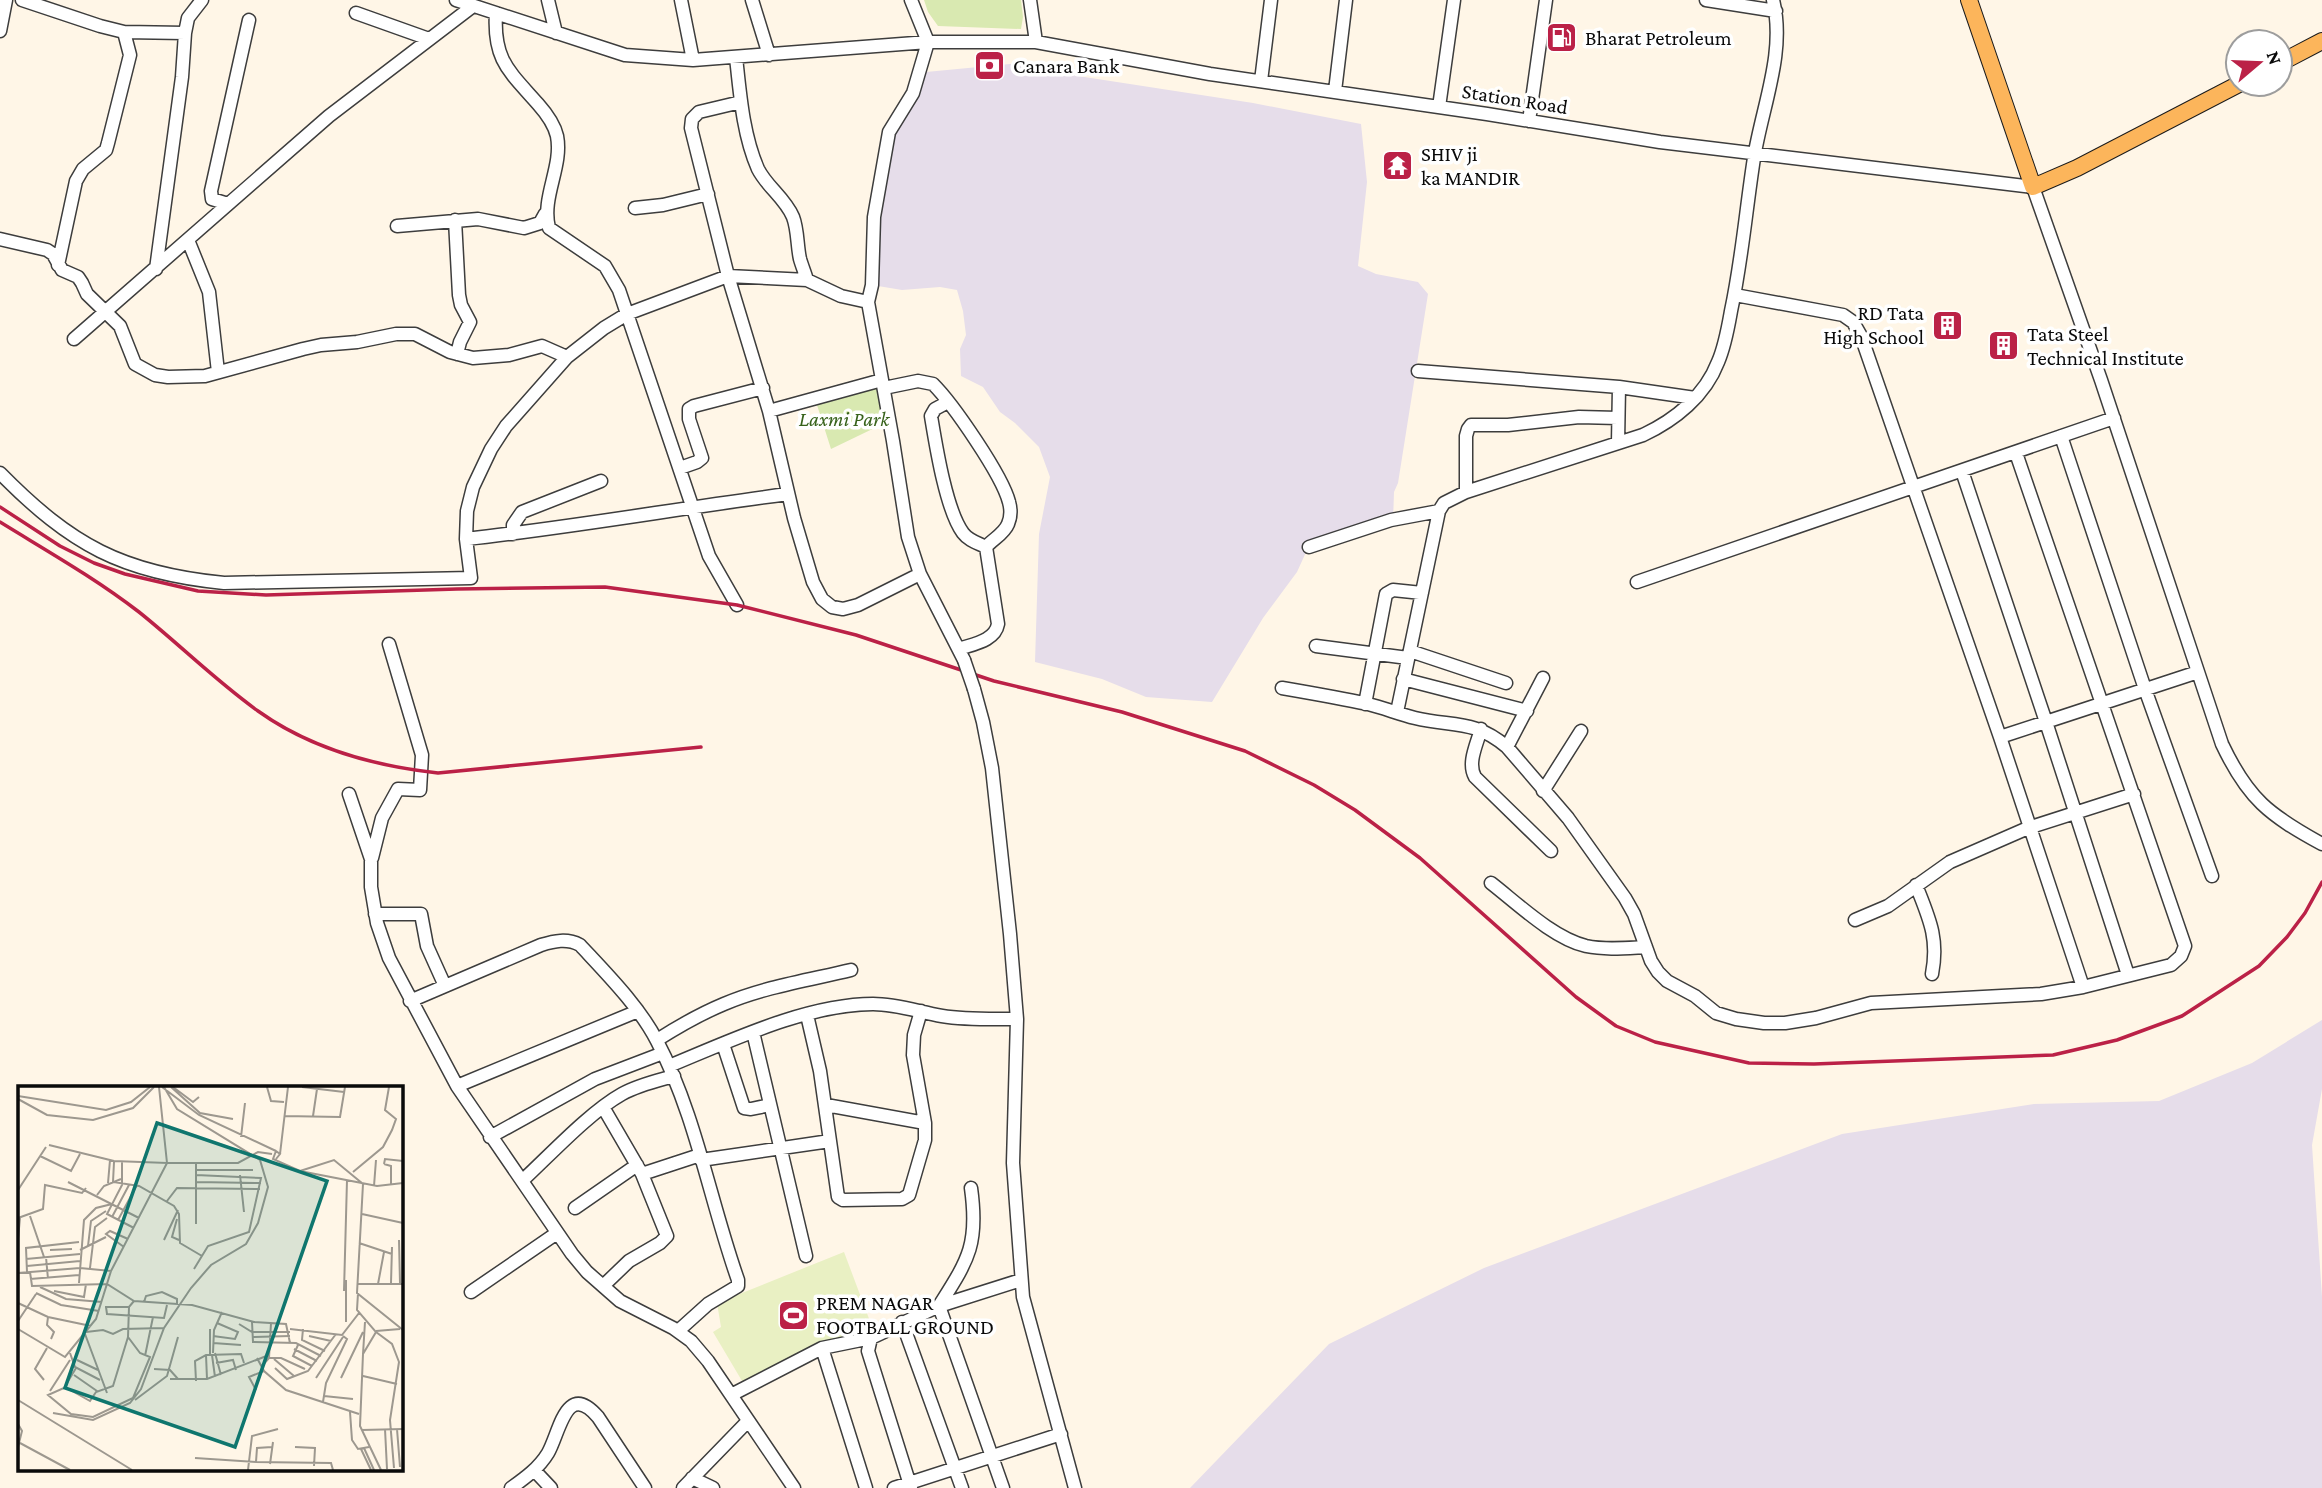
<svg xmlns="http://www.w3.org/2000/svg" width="2322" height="1488" font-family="'Crimson Pro',serif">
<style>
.industrial{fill:#e6ddea}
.green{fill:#d9e9b1}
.pitch{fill:#e9f0c3}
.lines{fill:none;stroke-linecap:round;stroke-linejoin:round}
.minor-casing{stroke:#3d3d3d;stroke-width:15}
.major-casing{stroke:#1b1b1b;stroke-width:18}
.minor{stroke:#fff;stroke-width:12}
.major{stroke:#fcb55b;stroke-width:16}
.rail{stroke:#bb2147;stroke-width:3.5}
.minor-bridge-casing{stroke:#3d3d3d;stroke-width:15;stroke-linecap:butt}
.minor-bridge{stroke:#fff;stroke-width:12}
.labels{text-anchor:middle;stroke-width:7;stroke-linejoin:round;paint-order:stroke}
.poi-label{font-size:21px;fill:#0a0a0a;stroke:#fff;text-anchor:start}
.street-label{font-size:21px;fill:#0a0a0a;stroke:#fff}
.park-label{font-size:21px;font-style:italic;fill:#37621b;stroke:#fff}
.inset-road{fill:none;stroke:#9d988f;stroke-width:2}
.view{fill:#0f766e;fill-opacity:0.15;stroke:#0f766e;stroke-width:3.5}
.inset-edge{fill:none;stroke:#0a0a0a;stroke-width:3.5}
</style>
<rect width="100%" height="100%" fill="#fff6e7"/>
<path class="industrial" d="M 1020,63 L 1052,72 L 1253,103 L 1361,124 L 1367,182 L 1358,266 L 1376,274 L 1418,282 L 1428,294 L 1398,483 L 1394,492 L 1393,522 L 1307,550 L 1297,572 L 1263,618 L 1212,702 L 1146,697 L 1102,679 L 1035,662 L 1039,534 L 1050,477 L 1039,447 L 1015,423 L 1000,412 L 983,387 L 961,376 L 960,349 L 966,335 L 963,311 L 957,290 L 940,287 L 902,290 L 872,285 L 884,157 L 919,76 L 926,72 Z
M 2322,1020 L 2322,1089 L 2312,1145 L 2322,1297 L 2322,1488 L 1190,1488 L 1329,1344 L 1484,1268 L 1842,1134 L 2034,1104 L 2159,1101 L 2252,1063 Z"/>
<path class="green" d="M 924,0 L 1021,0 L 1023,17 L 1021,29 L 938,26 L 928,12 Z
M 880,387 L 887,422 L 831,449 L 817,405 Z"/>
<path class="pitch" d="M 844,1252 L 874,1332 L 745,1386 L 713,1332 L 721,1327 L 717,1303 Z"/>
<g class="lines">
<defs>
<path id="minor" d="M 22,0 L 100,26 L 124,32 L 185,33
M 456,0 L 625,55 L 693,60 L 928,42 L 1036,42
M 548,0 L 556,33
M 681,0 L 693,60
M 752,0 L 769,55
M 911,0 L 928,42 L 913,93 L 889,132 L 874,217 L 872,285 L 868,302 L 893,441 L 908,537 L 920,574 L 964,660
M 1030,0 L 1036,42 L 1210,74 L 1487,114 L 1660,142 L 2033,187 L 2101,380 L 2222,744 C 2248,799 2269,815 2322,844
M 1706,0 L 1776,11
M 356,13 L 429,39
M 496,13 C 493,60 509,71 538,104 C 546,113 554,123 557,136 C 563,167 541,197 549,228 L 605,266 L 619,290 L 709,556 L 737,605
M 0,31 L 6,0
M 736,57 C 740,94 743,135 758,169 C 767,187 785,198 793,217 C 798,230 797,246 800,259 C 802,266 805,273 807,280 L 841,296 L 868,302
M 1261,81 L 1271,0
M 1335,91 L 1346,0
M 741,102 L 699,112 L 692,119 L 691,128 L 728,276 L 769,411 L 794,518 L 813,582 L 822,599 L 832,607 L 843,609 L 858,605 L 920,574
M 1439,107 L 1454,0
M 1529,121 L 1546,0
M 228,204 L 212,199 L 211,191 L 249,20
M 635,208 L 663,205 L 708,194
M 455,220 L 459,295 L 461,305 L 470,322 L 460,342 L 457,354
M 397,226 L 478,219 L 524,228 L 540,223 L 545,214
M 0,239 L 47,250 L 53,254 L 62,270 L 78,277 L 82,283 L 87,294 L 120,326 L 135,364 L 155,375 L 168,377 L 205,376 L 303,349 L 321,345 L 357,342 L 396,334 L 415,334 L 450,352 L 473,358 L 509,355 L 542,346 L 567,357
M 188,240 L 209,292 L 218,372
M 58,265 L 76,181 L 83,169 L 106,150 L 108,143 L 130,55 L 124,32
M 156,269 L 182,77 L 185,33 L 188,18 L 202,0
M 1735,295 L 1843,315 L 1853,322 L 1861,336 L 2000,737 L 2083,987
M 74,339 L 329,116 L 473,6
M 1418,371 L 1619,387 L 1695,398
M 884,388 L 918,381 L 933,384 C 953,404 1002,475 1009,502 C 1011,509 1011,517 1008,524 C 1004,534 993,539 986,547 L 998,624 C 995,641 973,644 959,649
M 948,402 L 935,409 L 931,416 C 936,446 946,510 963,533 C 969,541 978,543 986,547
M 769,411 L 882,380
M 2061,436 L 2145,689 L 2212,876
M 1618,443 L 1619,387
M 680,468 L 697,462 L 702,458 L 689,419 L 689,409 L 694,406 L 763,388
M 1962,471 L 2046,722 L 2128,975
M 0,473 C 71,545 122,573 224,583 L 471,578 L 466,539 L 467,511 L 473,487 L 491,449 L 506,426 L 567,357 L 604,328 L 627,314 L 728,276 L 807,280
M 1466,492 L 1466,436 L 1468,429 L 1471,425 L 1508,425 L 1579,417 L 1618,418
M 513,534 L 513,525 L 522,512 L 601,481
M 466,539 C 574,527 681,508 788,494
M 1309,547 L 1391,520 L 1439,511
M 1637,582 L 2114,418
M 1316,646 L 1408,658
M 1410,651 L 1506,683
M 1403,679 L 1527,711
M 1282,688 C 1311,693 1340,698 1368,704 C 1384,708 1399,714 1415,718 C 1453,727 1474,719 1507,747 L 1568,818 L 1625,898 L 1634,914 L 1651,961 L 1658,972 L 1667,981 L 1695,996 L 1716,1013 L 1736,1019 L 1764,1023 L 1785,1023 L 1816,1018 L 1871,1003 L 2041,994 L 2083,987 L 2171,965 L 2181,956 L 2185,946 L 2016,453
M 974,689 L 983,722 L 992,768 L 1010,934 L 1017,1019 L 1013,1163 L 1023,1297 L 1075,1488
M 1365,704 L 1386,594 L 1393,590 L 1422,593
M 1397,712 L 1439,511 L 1444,503 L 1466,492 L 1643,435 C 1675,420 1705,396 1718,362 C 1725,346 1728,328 1731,311 C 1742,260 1746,209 1754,158 C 1762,107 1786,52 1773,0
M 1481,729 C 1477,744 1467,763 1475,777 L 1551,851
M 2000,737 L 2198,672
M 1507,747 L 1543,678
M 1543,791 L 1581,731
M 349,794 L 371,859 L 371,887 L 377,923 L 389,958 L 457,1086 L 572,1254 L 587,1272 L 620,1301 L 673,1328 L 691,1341 L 708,1361 L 794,1488
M 372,858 L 382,818 L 398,789 L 420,790 L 422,755 L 389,644
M 1491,883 C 1518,904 1553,938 1586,946 C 1605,950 1626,948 1646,947
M 1916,885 C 1929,918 1939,938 1932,974
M 375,914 L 421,914 L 427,946 L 445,986
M 1855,920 L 1888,906 L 1950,862 L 2028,828 L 2134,794
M 410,1001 L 541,945 C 554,941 567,938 580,945 C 606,973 639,1006 657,1041 C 696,1115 710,1201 738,1280 L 738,1286 L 708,1304 L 678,1331
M 807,1015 L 820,1071 L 838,1197 L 843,1200 L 902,1199 L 909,1195 L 925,1140 L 925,1123 L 913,1055 L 914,1035 L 921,1011
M 753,1032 L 806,1256
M 657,1040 C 679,1026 700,1014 724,1004 C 764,987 809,980 851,970
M 723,1044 L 744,1108 L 751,1109 L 770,1105
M 669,1066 C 730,1041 807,1004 873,1004 C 897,1004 919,1012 942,1016 C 966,1020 992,1019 1017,1019
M 457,1086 L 638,1011
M 826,1105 L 925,1123
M 490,1137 L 595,1079 L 663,1053
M 701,1160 L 830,1141
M 642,1174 L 700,1155
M 523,1180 C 551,1154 590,1112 622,1094 C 638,1085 656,1081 674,1076
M 971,1188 C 979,1245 968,1260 939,1306 L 1003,1488
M 575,1208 L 637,1165
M 603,1286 L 629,1261 L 660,1243 L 667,1236 L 642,1174 L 603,1107
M 471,1292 L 557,1233
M 902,1322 L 962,1488
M 822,1348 L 866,1488
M 731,1395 L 822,1348 L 871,1338
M 534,1470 L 551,1488
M 692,1478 L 713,1488
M 511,1488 C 525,1478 539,1468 548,1453 C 560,1432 566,1380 598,1417 L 645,1488
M 683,1488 L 748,1421
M 894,1488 L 1061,1434
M 911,1488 L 868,1351 L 871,1338 L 939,1306 L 1021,1280"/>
<path id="major" d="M 1969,0 L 2033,187 L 2077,168 L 2239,84
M 2280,63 L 2322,41"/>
</defs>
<use href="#minor" class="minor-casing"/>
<use href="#major" class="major-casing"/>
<use href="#minor" class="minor"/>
<use href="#major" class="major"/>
<path class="rail" d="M 0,507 L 60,546 L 94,563 L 125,574 L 198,591 L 266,595 L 457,589 L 605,587 L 737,605 L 856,635 L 994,681 L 1122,712 L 1245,751 L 1314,785 L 1355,810 L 1420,858 L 1576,997 L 1616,1026 L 1655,1042 L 1749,1063 L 1814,1064 L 2053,1055 L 2117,1040 L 2182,1016 L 2259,966 L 2287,937 L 2305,913 L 2322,882
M 0,522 C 47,551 95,578 139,612 C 179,644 216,681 258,711 C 311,749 374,766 438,773 L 701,747"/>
<defs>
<path id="minor-bridge" d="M 964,660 L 974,689"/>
</defs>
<use href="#minor-bridge" class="minor-bridge-casing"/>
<use href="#minor-bridge" class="minor-bridge"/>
</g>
<defs>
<symbol id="fuel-square" viewBox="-11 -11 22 22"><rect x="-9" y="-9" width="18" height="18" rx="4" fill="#bb2147" stroke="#fff"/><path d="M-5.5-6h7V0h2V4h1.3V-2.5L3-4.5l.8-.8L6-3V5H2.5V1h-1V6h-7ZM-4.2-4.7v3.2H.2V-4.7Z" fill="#fff"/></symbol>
<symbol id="bank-square" viewBox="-11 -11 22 22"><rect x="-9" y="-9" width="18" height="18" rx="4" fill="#bb2147" stroke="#fff"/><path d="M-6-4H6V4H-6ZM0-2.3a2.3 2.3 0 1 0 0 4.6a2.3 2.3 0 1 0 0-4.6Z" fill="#fff"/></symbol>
<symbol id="temple-square" viewBox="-11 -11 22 22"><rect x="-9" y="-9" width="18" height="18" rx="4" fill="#bb2147" stroke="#fff"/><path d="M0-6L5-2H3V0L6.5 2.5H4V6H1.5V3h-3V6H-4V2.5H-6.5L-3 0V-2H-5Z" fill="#fff"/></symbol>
<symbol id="building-square" viewBox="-11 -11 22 22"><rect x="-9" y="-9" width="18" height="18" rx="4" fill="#bb2147" stroke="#fff"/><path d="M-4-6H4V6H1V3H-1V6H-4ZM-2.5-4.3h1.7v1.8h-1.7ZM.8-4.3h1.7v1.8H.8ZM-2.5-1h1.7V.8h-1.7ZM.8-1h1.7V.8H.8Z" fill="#fff"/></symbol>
<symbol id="stadium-square" viewBox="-11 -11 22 22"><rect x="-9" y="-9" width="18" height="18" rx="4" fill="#bb2147" stroke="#fff"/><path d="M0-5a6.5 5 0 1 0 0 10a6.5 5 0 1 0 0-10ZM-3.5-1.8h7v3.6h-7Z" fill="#fff"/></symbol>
</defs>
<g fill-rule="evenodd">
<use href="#fuel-square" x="1544" y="20" width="35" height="35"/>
<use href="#bank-square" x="972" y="48" width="35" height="35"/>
<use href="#temple-square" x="1380" y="148" width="35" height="35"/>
<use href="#building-square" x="1930" y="308" width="35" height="35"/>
<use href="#building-square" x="1986" y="328" width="35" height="35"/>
<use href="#stadium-square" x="776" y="1298" width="35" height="35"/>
</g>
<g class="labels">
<g class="poi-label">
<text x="1585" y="45">Bharat Petroleum</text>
<text x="1013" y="73">Canara Bank</text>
<text x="1421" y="161">SHIV ji<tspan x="1421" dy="24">ka MANDIR</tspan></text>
<text x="1924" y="320" text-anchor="end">RD Tata<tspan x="1924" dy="24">High School</tspan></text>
<text x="2027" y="341">Tata Steel<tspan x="2027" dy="24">Technical Institute</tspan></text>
<text x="816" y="1310">PREM NAGAR<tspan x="816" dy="24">FOOTBALL GROUND</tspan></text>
</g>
<g class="street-label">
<text transform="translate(1515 99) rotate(9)" y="7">Station Road</text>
</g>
<g class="park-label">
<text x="844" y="426">Laxmi Park</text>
</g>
</g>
<g transform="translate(18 1086)">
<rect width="385" height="385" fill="#fff6e7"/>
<path class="inset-road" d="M 144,1 L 181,29 L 258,65M 153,1 L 182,27 L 215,33M 155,1 L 175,16 L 181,11M 249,1 L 253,15 L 266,16M 284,1 L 326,6M 0,10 L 88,24 L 113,16 L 132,1M 0,13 L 29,29 L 75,34 L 115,22 L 136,1M 266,30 L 322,31 L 327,1M 295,30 L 299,3M 223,51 L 227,17M 31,59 L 96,75 L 149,77 L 141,1M 262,68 L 270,1M 22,70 L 53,85 L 62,68M 258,73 L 262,68 L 258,65 L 255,73 L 282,85 L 359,100 L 385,97M 96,76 L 95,96 L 121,100 L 156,120 L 161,128 L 162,157 L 184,170M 104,76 L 104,99 L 89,128 L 116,142M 366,78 L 373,80 L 373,98M 366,78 L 367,73 L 385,75M 178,84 L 235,84M 282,85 L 316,74 L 345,98 L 339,207 L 385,244M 335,86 L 365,61 L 374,44 L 378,33 L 367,24 L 371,1M 222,89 L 226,126M 50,96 L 121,132M 178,96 L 243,97M 90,97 L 92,74M 356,100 L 358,74M 0,104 L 28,61M 79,109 L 86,100 L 103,93M 149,115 L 159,102 L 242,103M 344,128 L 385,137M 12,130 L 26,171M 94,131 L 111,99M 0,132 L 25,123 L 27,99 L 64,107 L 68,102M 159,133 L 154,151 L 161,154M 100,134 L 119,99M 178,138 L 178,77M 0,153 L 2,132M 146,154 L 160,124M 381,154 L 382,197M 341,157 L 374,168M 70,160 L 73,135 L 88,125M 106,161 L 88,148 L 92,145 L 110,153M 32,164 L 54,163M 62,164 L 88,151M 28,171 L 30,193M 8,173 L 62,168M 9,180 L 62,175M 72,182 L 77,141 L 89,132M 176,183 L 190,160 L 231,146 L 243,92 L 178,89M 9,186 L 8,162 L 61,156M 12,186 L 14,200 L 89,198 L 116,215 L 174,219 L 236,236 L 268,238 L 272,257M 0,187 L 62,182 L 93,185 L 149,77 L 220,77 L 240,66 L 254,68M 12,193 L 61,189M 328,194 L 328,236M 61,197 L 66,134 L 78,122 L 94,118M 373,197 L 374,161M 340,198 L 385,198M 360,198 L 366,166M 22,201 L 48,213 L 84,216M 36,205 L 66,211 L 68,198M 326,205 L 329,94M 18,207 L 43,219 L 81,225M 340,207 L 339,224 L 358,246 L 345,268 L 342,340 L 363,384M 126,216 L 128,210 L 144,206 L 159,213 L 159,218M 0,217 L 30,231 L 73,240M 87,221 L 111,221 L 116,215M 88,221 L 89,228 L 146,232 L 149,219M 30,231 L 29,239 L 36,246 L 33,253M 0,235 L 18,208M 234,236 L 235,256 L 278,257 L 303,270M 221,238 L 234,246 L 272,246M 0,243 L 47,271 L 78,233 L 93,185M 192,243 L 192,268M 272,243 L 324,249 L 341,227M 285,243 L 284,254 L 307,265M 358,245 L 382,243M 68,246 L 85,244 L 95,248 L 105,243 L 146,242M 358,246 L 374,258 L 381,276 L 372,334 L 376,382M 67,248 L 89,307M 195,250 L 217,253 L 220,246 L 199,237M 291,250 L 313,255M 234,251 L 272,250M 195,257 L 223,259M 280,259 L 275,270 L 294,280M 276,263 L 299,275M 52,267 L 57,281 L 82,294M 195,267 L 196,244 L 204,226M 197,267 L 203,289M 345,268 L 347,236M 188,269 L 189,293M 194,269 L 197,291M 127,270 L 135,231M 239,272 L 246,285 L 268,304 L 341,328M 251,272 L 263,272 L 287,283M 256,273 L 276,290M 59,274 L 80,284M 198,277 L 215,274 L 218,284M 243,281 L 251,272 L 253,237M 58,282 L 46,302 L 30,309 L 53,328 L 75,331 L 115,312 L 132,271 L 122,267 L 110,251 L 111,221M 257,282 L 269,293 L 290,285 L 318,248M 136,283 L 152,284 L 160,293M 56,289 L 79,305M 345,290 L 379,298M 298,292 L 325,251M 323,292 L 345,246M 152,293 L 189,293 L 251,269M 26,294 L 17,283 L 29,262M 178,295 L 177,275 L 188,269 L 223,268 L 226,277M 47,301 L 72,315 L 78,306 L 95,300 L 110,251M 238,304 L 231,291 L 246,285M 32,305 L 52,274M 306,310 L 335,313M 0,314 L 114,384M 117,314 L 149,290 L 160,251M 305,316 L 308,297 L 329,253 L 325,250M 332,326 L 334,354 L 340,363 L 351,361M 35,327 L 75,334 L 112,317 L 123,303 L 146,242 L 173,202 L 193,179 L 228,158 L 240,137 L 250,101 L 242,74 L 159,23 L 146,1M 0,338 L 4,345 L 0,361M 367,343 L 369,383M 379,343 L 382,381M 344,344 L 385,343M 2,357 L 52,384M 254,361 L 239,362 L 238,376 L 313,377 L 315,384M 277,361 L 297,362 L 296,380M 346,362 L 356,384M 343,363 L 353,384M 177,372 L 238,376M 252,378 L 255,356M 230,384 L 234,350 L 260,343"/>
<path class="view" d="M 139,37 L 309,95 L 217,361 L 47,302 Z"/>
<rect width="385" height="385" class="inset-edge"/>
</g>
<g transform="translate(2259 63) rotate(71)"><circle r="33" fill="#ffffff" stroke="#9d9d9d" stroke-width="2"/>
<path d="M0-5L12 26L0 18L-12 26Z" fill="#bb2147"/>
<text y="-10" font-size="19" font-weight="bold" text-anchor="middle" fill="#0a0a0a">N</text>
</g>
</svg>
